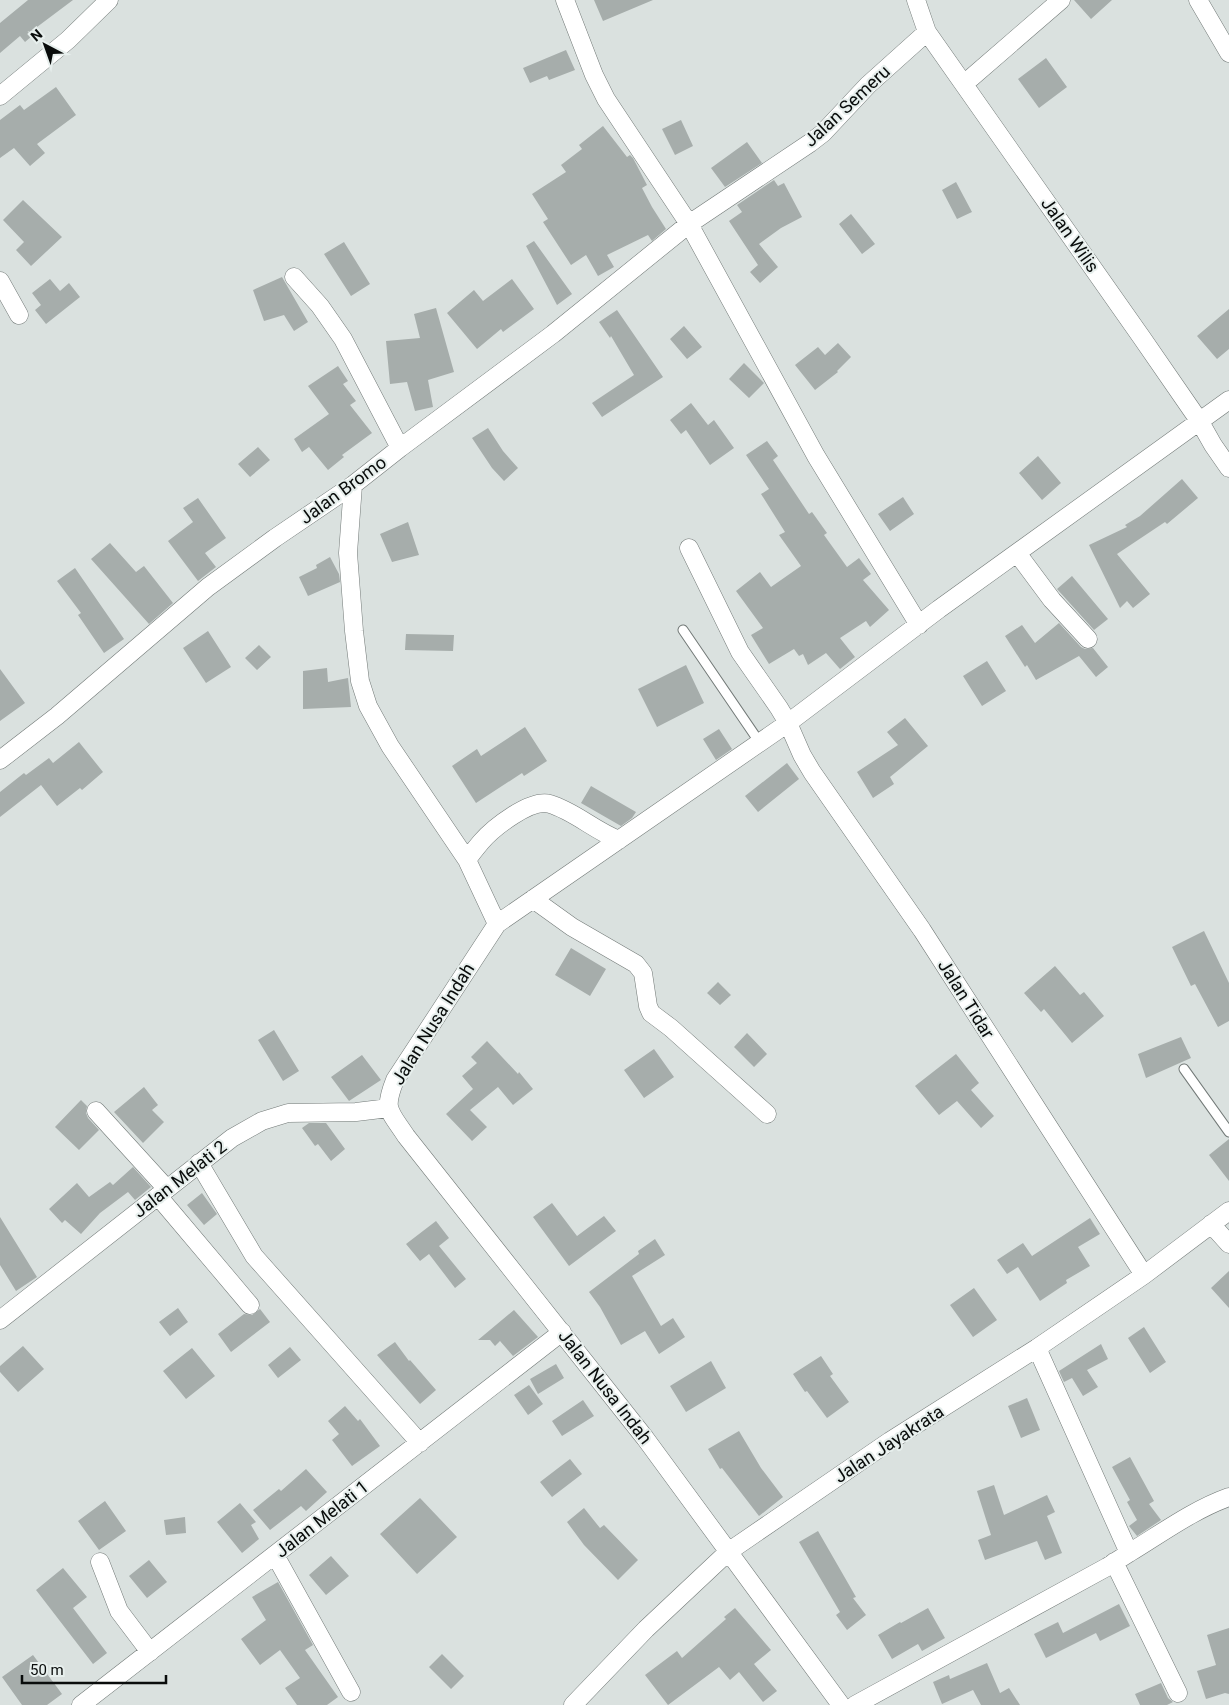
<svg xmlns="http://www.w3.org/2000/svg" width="1229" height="1705" font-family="Roboto,sans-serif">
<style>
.building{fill:#a6adab}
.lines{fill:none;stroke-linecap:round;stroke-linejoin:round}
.service-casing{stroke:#737a78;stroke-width:11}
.minor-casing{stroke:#737a78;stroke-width:19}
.service{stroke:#fff;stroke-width:9}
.minor{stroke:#fff;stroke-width:18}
.labels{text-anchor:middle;stroke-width:4;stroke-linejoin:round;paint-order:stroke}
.street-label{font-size:18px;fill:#090c0b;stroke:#e7efed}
</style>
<rect width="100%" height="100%" fill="#dae1df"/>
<path class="building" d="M 28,0 L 73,0 L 37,27 L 39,30 L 25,42 L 20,36 L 0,53 L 0,23 Z
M 594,0 L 653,0 L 603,21 Z
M 1074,0 L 1112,0 L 1091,19 Z
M 566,50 L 575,70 L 549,80 L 547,76 L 530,83 L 523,68 Z
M 1046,58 L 1067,87 L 1039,108 L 1018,79 Z
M 56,87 L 76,115 L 37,144 L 45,153 L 30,166 L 14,148 L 0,158 L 0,120 L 20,105 L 24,110 Z
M 681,120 L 693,146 L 675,155 L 662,129 Z
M 603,126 L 627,157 L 630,155 L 633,158 L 647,185 L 642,188 L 652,207 L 666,229 L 652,241 L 648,235 L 607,255 L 614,267 L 598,276 L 586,255 L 571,265 L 543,222 L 548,219 L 532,194 L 566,172 L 561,165 L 582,149 L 579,145 Z
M 747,142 L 762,163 L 725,187 L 711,168 Z
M 774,180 L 778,186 L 784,183 L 802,217 L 781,228 L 759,244 L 778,267 L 760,283 L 750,272 L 758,265 L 729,221 L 742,212 L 737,205 Z
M 956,182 L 972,212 L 957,219 L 942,190 Z
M 23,200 L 62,237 L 31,266 L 16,250 L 24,242 L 3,220 Z
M 851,214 L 875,244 L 862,254 L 839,224 Z
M 534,241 L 572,294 L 557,305 L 526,246 Z
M 344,242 L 370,284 L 351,296 L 324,254 Z
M 282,277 L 308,322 L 294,331 L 284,315 L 264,321 L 253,290 Z
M 50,279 L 60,291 L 69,283 L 80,297 L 46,324 L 35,310 L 41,305 L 32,293 Z
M 512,279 L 534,309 L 503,332 L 501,329 L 477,349 L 447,313 L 474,290 L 483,301 Z
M 436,308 L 454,372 L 428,380 L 433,407 L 415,411 L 407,382 L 390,384 L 386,341 L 420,338 L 414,314 Z
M 1229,309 L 1229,349 L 1217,359 L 1197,336 Z
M 617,310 L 663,377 L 602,417 L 592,403 L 634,375 L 611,336 L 610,338 L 599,322 Z
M 684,326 L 702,347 L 687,359 L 670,339 Z
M 838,343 L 851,357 L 837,371 L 838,372 L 815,390 L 795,365 L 818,347 L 825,355 Z
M 744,363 L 764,383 L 749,398 L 729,379 Z
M 338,366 L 348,381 L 343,384 L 356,401 L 350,405 L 372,433 L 342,455 L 344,457 L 328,470 L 309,447 L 302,452 L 294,439 L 329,414 L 308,386 Z
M 691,403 L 708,425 L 714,420 L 734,448 L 710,465 L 686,430 L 681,434 L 670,420 Z
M 488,428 L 503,451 L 518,468 L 504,481 L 492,468 L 472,438 Z
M 767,441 L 778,456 L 773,460 L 809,514 L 812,512 L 827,533 L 824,535 L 847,567 L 859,558 L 871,574 L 863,580 L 889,610 L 870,627 L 866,621 L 840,638 L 855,657 L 840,669 L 826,653 L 808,665 L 803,654 L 799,656 L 794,649 L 769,664 L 751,635 L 763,628 L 736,591 L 760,572 L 771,587 L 801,566 L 779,535 L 785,532 L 761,494 L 769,489 L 746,455 Z
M 258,447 L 270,460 L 250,477 L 238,464 Z
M 1038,456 L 1061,483 L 1042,500 L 1019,473 Z
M 1182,479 L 1198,498 L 1167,524 L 1165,522 L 1117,554 L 1150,594 L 1133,608 L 1127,601 L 1120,608 L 1089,545 L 1127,527 L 1125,525 L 1140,516 Z
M 903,497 L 914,514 L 890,531 L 878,514 Z
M 198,498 L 226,538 L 205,553 L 216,567 L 198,581 L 168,541 L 193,522 L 183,508 Z
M 408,522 L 419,555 L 392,562 L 380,534 Z
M 110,543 L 136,572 L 144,566 L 173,603 L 149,624 L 91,559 Z
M 330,557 L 339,574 L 340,582 L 308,596 L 299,577 L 317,568 L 316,565 Z
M 75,568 L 124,639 L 104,653 L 78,615 L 81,613 L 57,581 Z
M 1072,576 L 1108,619 L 1094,630 L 1057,589 Z
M 1059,623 L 1081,647 L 1085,649 L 1093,648 L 1108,667 L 1096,677 L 1079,656 L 1036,680 L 1027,665 L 1025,667 L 1005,636 L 1022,625 L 1035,643 Z
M 208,631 L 231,667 L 206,683 L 183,648 Z
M 406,634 L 454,635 L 453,651 L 405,650 Z
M 259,645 L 271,657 L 257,670 L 245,658 Z
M 987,661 L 1006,691 L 982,706 L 963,676 Z
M 686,665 L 704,703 L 657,727 L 638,689 Z
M 327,668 L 328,682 L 348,678 L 351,707 L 303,709 L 303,671 Z
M 0,669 L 25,703 L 0,721 Z
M 905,718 L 928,746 L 890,777 L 894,784 L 873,798 L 857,772 L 898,745 L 887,732 Z
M 525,727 L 547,761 L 524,776 L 522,773 L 476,803 L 452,766 L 477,749 L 481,756 Z
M 719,729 L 732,749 L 716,760 L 703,739 Z
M 79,742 L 103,772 L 82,790 L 80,788 L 57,806 L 41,785 L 0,817 L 0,792 L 24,773 L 26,775 L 49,758 L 53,763 Z
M 787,763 L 799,779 L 758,812 L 745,796 Z
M 591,786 L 636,812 L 632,818 L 621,826 L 581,803 Z
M 1204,931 L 1229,983 L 1229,1021 L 1218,1027 L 1195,984 L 1191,986 L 1172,947 Z
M 571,948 L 606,969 L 590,996 L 555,975 Z
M 1055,966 L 1080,995 L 1084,992 L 1104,1016 L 1072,1043 L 1044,1009 L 1041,1012 L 1024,993 Z
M 718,982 L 731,995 L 720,1005 L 707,993 Z
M 274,1030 L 299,1071 L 283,1081 L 258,1040 Z
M 747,1033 L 767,1054 L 754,1067 L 734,1047 Z
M 1181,1037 L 1191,1058 L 1146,1078 L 1138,1054 Z
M 487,1041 L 518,1074 L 519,1072 L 533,1089 L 513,1105 L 498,1087 L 470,1110 L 487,1127 L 472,1141 L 446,1114 L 473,1089 L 462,1076 L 477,1063 L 471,1057 Z
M 654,1049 L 674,1077 L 644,1098 L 624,1070 Z
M 956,1054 L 979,1083 L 971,1090 L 994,1116 L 981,1128 L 957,1101 L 939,1115 L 915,1086 Z
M 362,1055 L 381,1080 L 349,1101 L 331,1077 Z
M 144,1087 L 158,1105 L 152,1110 L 164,1122 L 143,1143 L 114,1112 Z
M 81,1100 L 87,1106 L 86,1113 L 88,1118 L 99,1130 L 79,1150 L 55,1127 Z
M 309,1123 L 326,1123 L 345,1149 L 331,1161 L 318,1144 L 315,1146 L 302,1128 Z
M 1229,1139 L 1229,1181 L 1209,1155 Z
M 133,1167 L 151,1187 L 135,1200 L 128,1192 L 100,1213 L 81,1234 L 65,1220 L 62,1223 L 49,1209 L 77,1183 L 89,1197 L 110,1182 L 113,1185 Z
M 202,1193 L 217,1214 L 204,1225 L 187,1205 Z
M 552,1203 L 577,1236 L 604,1216 L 616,1231 L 569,1266 L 533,1217 Z
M 0,1217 L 37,1277 L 16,1291 L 0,1265 Z
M 1090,1218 L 1100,1234 L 1078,1247 L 1090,1266 L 1066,1280 L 1067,1283 L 1040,1301 L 1018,1267 L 1007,1274 L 997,1260 L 1023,1243 L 1032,1256 Z
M 436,1221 L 449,1238 L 439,1246 L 466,1279 L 455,1288 L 429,1254 L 420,1261 L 406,1244 Z
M 655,1239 L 665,1255 L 632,1276 L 661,1326 L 673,1318 L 685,1337 L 659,1354 L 645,1331 L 621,1345 L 600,1307 L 589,1292 L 639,1254 L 638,1251 Z
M 1229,1271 L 1229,1308 L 1211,1288 Z
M 974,1288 L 997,1320 L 973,1337 L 950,1305 Z
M 178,1308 L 188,1322 L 170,1336 L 159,1322 Z
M 260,1309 L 270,1322 L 231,1352 L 218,1334 L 244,1314 L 252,1315 Z
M 514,1310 L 538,1337 L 513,1356 L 500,1341 L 495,1346 L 490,1340 L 478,1340 Z
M 1144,1327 L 1166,1362 L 1150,1373 L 1128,1338 Z
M 395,1342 L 409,1361 L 410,1360 L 436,1390 L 420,1404 L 377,1355 Z
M 1101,1344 L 1108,1359 L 1087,1370 L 1098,1387 L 1083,1396 L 1072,1378 L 1064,1382 L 1059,1371 Z
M 23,1346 L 44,1369 L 18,1392 L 0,1372 L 0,1366 Z
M 290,1347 L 301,1360 L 278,1378 L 268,1365 Z
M 192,1348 L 215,1376 L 186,1399 L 163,1371 Z
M 821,1356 L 833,1374 L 830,1376 L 849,1402 L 827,1418 L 807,1391 L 805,1392 L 793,1374 Z
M 711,1361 L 726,1388 L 686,1412 L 670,1386 Z
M 556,1364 L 564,1378 L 538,1394 L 530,1379 Z
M 529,1385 L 543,1404 L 528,1415 L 514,1395 Z
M 1027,1398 L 1040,1430 L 1021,1438 L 1008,1406 Z
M 583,1400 L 594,1416 L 562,1436 L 552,1421 Z
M 345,1406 L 358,1421 L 360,1419 L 380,1446 L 352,1466 L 332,1440 L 339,1434 L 328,1421 Z
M 739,1431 L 761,1468 L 783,1497 L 759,1516 L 722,1468 L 720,1469 L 708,1449 Z
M 1130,1457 L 1154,1501 L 1149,1504 L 1161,1520 L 1137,1536 L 1129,1526 L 1137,1520 L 1127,1502 L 1130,1500 L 1112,1467 Z
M 570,1459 L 582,1474 L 552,1497 L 540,1482 Z
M 306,1469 L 327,1492 L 306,1511 L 301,1506 L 270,1530 L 253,1510 L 279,1489 L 281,1491 Z
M 994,1485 L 1004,1515 L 1047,1495 L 1055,1512 L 1047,1516 L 1062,1553 L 1045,1560 L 1037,1541 L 985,1560 L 978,1540 L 991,1535 L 977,1491 Z
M 420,1498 L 457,1537 L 417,1574 L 380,1534 Z
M 105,1501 L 126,1531 L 99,1550 L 78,1521 Z
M 240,1503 L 256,1522 L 251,1525 L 259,1539 L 242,1553 L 217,1522 Z
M 584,1508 L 600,1528 L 604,1525 L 638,1560 L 618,1580 L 584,1545 L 567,1522 Z
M 185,1517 L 186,1533 L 166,1535 L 164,1520 Z
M 818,1531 L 856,1597 L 853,1598 L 866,1615 L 847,1630 L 836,1615 L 840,1612 L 799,1542 Z
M 331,1556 L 349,1576 L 326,1595 L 309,1575 Z
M 149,1560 L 167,1582 L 147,1598 L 129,1576 Z
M 63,1568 L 87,1597 L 73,1608 L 107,1653 L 93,1664 L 36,1590 Z
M 278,1582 L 313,1645 L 305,1650 L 338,1697 L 327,1705 L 297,1705 L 285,1688 L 300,1678 L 280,1650 L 260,1665 L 241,1639 L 266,1620 L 252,1597 Z
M 1119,1604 L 1130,1626 L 1100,1641 L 1096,1633 L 1046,1658 L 1034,1634 L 1058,1622 L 1063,1633 Z
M 735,1608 L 771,1650 L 754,1664 L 777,1691 L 763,1702 L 739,1672 L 730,1680 L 719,1667 L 668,1705 L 645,1675 L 677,1651 L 682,1658 L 726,1619 L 724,1617 Z
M 928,1608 L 945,1638 L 922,1651 L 918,1644 L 892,1659 L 878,1635 L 900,1622 L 901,1623 Z
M 1229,1628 L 1229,1694 L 1225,1693 L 1206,1699 L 1197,1671 L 1216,1665 L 1207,1635 Z
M 442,1654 L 464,1676 L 451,1689 L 429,1667 Z
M 33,1655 L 62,1694 L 47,1705 L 22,1705 L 2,1677 Z
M 987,1663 L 1000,1693 L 1009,1688 L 1020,1705 L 981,1705 L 973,1690 L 942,1704 L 933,1682 L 949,1675 L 950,1679 Z
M 1161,1683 L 1168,1698 L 1173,1702 L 1167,1705 L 1140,1705 L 1135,1694 Z"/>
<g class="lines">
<defs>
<path id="service" d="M 683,630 L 760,743
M 1184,1069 L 1229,1132"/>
<path id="minor" d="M 565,0 L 594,75 L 606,99 L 689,224 L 816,456 L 919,625
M 916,0 L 927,32 L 1142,338 L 1200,422 L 1213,445 L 1229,468
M 1198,0 L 1229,53
M 964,84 L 1061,0
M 0,96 L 68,40 L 109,0
M 294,277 L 320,306 L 343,339 L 400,448
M 0,281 L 19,315
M 353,485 L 348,553 L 354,631 L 360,681 L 368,706 L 390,746 L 467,860 L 497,924 L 395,1080 C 383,1110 389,1110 406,1136 L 645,1438 L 841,1705
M 689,548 L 740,652 L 779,708 L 788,723 L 802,755 L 812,772 L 922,930 L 1144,1275
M 1017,553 L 1052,600 L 1088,639
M 0,760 L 57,716 L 208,587 L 275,538 L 353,485 L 400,448 L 553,334 L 689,224 L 810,143 L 823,133 L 868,85 L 927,32
M 467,860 C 471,854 476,848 481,842 C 493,828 531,798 550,804 C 574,811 595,831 619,840
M 533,899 L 572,927 L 636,964 L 643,973 L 648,1006 L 651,1013 L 671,1028 L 767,1114
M 497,924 L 788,723 L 939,609 L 1229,400
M 96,1111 L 167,1189
M 199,1163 L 254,1256 L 420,1443
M 158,1196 L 250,1305
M 1211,1224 L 1229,1244
M 0,1320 L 232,1138 L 262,1121 L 288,1113 L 356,1112 L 389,1108
M 1129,1553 C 1162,1533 1193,1510 1229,1497
M 275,1555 L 351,1692
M 100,1562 L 119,1611 L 150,1652
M 1114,1562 L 1178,1693
M 81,1705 L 562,1332
M 573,1705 L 646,1629 L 728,1552 L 890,1441 L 1037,1348 L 1144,1275 L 1229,1211
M 855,1705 L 1107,1567 L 1129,1553 L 1037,1348"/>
</defs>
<use href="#service" class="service-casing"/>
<use href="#minor" class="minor-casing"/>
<use href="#service" class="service"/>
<use href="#minor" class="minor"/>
</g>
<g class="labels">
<g class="street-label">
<text transform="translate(847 106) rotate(-43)" y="6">Jalan Semeru</text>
<text transform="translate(1070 235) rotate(55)" y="6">Jalan Wilis</text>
<text transform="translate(343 490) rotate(-36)" y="6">Jalan Bromo</text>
<text transform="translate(966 999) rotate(58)" y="6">Jalan Tidar</text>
<text transform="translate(433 1024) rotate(-58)" y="6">Jalan Nusa Indah</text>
<text transform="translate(180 1179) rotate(-38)" y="6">Jalan Melati 2</text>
<text transform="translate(605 1387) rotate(52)" y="6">Jalan Nusa Indah</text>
<text transform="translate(889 1444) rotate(-33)" y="6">Jalan Jayakrata</text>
<text transform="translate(322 1519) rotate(-38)" y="6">Jalan Melati 1</text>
</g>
</g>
<g transform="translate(45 45) rotate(319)" stroke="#e7efed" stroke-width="4" paint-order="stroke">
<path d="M0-4L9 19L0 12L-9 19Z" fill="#090c0b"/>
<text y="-8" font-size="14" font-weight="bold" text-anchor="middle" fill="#090c0b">N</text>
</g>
<path d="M22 1675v8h144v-8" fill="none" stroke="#090c0b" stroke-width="2.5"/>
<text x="30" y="1675" font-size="15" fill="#090c0b" stroke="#e7efed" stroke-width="4" paint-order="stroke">50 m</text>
</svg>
